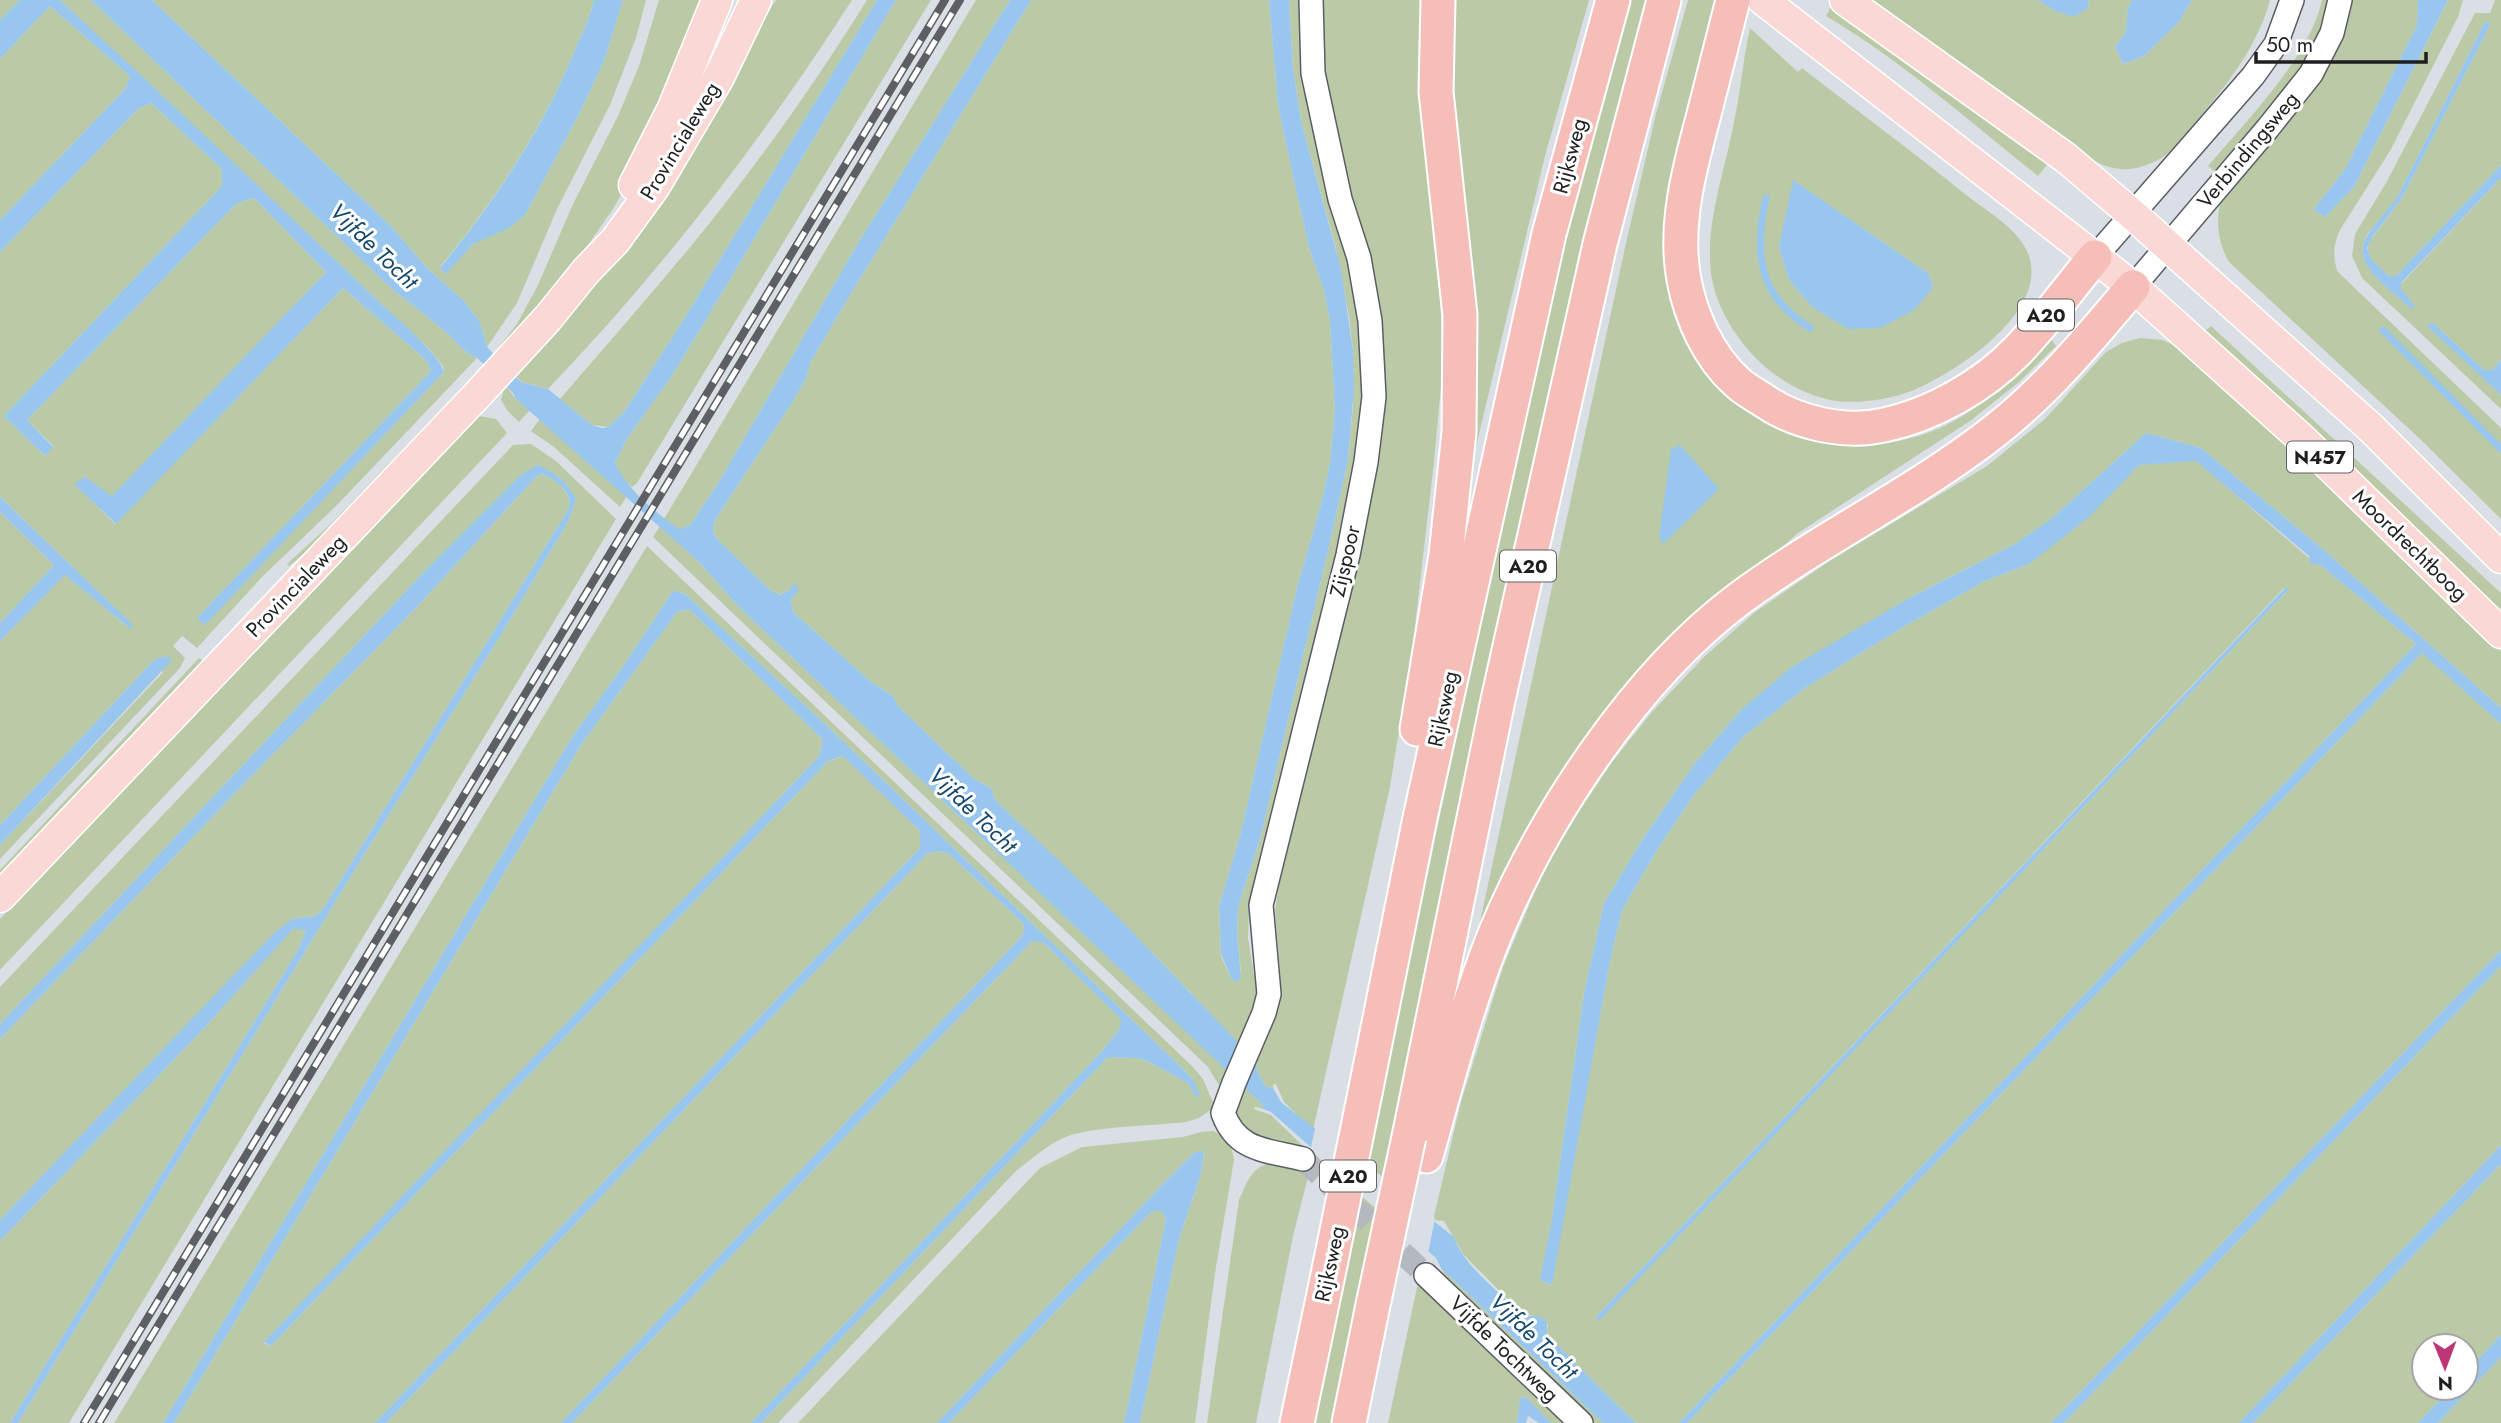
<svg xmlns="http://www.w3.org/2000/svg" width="2501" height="1423" font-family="Jost,sans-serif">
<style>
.green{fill:#bbcaa6;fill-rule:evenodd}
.water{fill:#99c6ee}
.pier{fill:#dadfe6}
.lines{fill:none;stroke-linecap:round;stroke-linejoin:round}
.stream{stroke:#99c6ee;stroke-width:7}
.minor-tunnel{stroke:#b4b9bf;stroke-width:23;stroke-dasharray:23 11;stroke-linecap:butt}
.minor-casing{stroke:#5a5e64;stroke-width:26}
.major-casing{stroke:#fff;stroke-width:33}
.highway-casing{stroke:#fff;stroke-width:37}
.minor{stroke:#fff;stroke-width:23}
.major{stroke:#fad8d5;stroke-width:30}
.highway{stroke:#f6beb9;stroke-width:33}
.rail-casing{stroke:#5c5f63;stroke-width:8}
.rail{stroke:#fff;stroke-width:5;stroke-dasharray:16;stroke-linecap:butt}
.highway-bridge-casing{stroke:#fff;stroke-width:37;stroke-linecap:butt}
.highway-bridge{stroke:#f6beb9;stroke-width:33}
.labels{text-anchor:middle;stroke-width:6;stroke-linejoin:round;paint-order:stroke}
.shield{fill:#fff;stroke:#616264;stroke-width:2}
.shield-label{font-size:19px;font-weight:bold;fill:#1d1f21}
.street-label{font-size:21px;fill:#1d1f21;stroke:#fff}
.water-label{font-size:23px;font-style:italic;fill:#13476c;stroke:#fff}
</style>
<rect width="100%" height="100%" fill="#dadfe6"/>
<path class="green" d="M 0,0 L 20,0 L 0,20 Z
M 60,0 L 91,0 L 393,290 C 412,304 429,318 447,333 C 456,341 465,354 477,358 L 337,505 L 262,577 L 197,648 L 182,636 L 173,646 L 185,658 L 180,668 L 0,859 L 0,845 L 163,672 L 152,662 L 0,825 L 0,641 L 65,574 L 129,628 L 73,567 L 0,497 L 0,252 L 139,108 L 151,103 L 222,169 L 222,186 L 4,416 L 45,456 L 53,446 L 27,420 L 236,204 L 254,198 L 326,272 L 112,497 L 85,477 L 75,484 L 115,524 L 343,288 L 426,360 L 431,371 L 198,617 L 205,624 L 444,372 L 443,366 L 428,348 Z
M 152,0 L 594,0 C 590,19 580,37 573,55 C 540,133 494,202 440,267 L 446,273 L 473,244 L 525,215 L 579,114 L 604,61 L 623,0 L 646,0 L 636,38 L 610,105 L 557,209 L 517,303 L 487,347 L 480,322 L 464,301 L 427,268 L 390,225 L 348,185 Z
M 659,0 L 710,0 L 640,161 L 613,209 L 581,255 L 500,352 L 322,539 L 289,566 L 287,564 L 332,523 L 492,356 L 517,324 L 538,285 L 573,204 L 618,116 L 639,66 Z
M 776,0 L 852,0 C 763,139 662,270 548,389 L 522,382 L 515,375 L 726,80 Z
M 867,0 L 877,0 L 681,324 L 624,412 L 608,427 L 592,425 L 560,399 C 604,348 648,298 691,246 C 755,168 814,85 867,0 Z
M 896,0 L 931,0 L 637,483 L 632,487 L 622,478 L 615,463 L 627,439 L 671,377 L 710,313 Z
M 976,0 L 1010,0 L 857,245 L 717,485 L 690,525 L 680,529 L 664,519 Z
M 1031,0 L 1269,0 L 1278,105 L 1294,181 L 1310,251 L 1324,290 L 1330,321 L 1335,410 L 1330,463 L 1321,505 L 1298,584 L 1241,832 L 1219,907 L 1221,956 L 1231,978 L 1235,982 L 1241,973 L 1237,932 L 1238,907 L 1260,839 L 1332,533 L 1348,459 L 1353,405 L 1353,350 L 1349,317 L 1336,249 L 1301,121 L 1293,69 L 1289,0 L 1299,0 L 1307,86 L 1351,262 L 1364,356 L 1360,447 L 1271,837 L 1249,909 L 1248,938 L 1258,1001 L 1239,1046 C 1163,958 1078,880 995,800 L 991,788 L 974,779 L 898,706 L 893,696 L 870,681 L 793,612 L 791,599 L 795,584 L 788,591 L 778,595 L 769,589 L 717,539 C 712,530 712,526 717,517 L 793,401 L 806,379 L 810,363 L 844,305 Z
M 1318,0 L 1421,0 L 1419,46 L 1420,105 L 1439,271 L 1443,365 L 1434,462 L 1413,643 L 1390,787 L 1313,1130 L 1284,1102 L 1276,1084 L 1273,1085 L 1273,1088 L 1266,1087 L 1257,1071 L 1256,1061 L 1278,998 L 1281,983 L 1275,912 L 1278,890 L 1328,680 L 1378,454 L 1334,138 L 1320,63 Z
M 1449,0 L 1589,0 L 1545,156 L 1462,506 L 1449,107 Z
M 1631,0 L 1647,0 L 1606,152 L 1449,869 L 1334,1423 L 1312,1423 L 1528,397 L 1589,147 Z
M 1688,0 L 1718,0 C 1708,38 1698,75 1689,113 C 1673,172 1657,235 1669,296 C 1694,418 1830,476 1940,428 C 1984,408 2018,373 2050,338 L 2056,346 L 2019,382 L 1970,421 L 1798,533 L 1716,607 L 1472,959 L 1626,243 L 1656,114 Z
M 1873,0 L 2038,0 L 2055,11 L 2088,8 L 2089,0 L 2132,0 C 2121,19 2135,27 2115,46 L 2123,64 L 2144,56 L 2179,22 L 2192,0 L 2270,0 C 2258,45 2230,80 2202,115 C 2193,126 2185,139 2174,148 C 2164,158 2150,165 2136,168 C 2120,172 2104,166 2090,159 L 1934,47 Z
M 2322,0 L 2332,0 L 2331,6 L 2308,63 L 2219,175 L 2208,166 C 2245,122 2310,57 2322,0 Z
M 2350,0 L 2418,0 L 2417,25 L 2345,169 L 2314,209 L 2325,217 L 2354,187 L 2448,0 L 2463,0 L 2458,17 L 2390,151 L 2340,230 C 2333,246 2333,255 2337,271 L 2501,428 L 2501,519 L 2419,438 L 2229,262 C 2218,242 2216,225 2220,202 Z
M 2495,0 L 2501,0 L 2501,165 L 2396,276 L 2389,276 L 2371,259 L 2367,253 L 2369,242 L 2402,198 L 2489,27 L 2490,23 L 2485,22 L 2398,196 C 2394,202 2390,209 2385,215 C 2380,222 2371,228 2367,235 C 2349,265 2393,291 2412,308 L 2415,306 L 2401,289 L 2401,284 L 2501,178 L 2501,360 L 2492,370 L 2484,370 L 2432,322 L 2428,326 L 2501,395 L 2501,409 L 2362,278 L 2352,256 L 2355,234 L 2386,183 L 2475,13 L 2490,13 Z
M 50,6 L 130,76 L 125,89 L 0,220 L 0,59 Z
M 1830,8 L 1865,29 L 2050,161 L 2038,176 C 1969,121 1902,61 1826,16 Z
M 1750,28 L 1798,72 L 1802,68 C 1856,110 1912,151 1965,194 C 1986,211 2020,229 2029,256 C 2048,312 1957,372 1914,390 C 1892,399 1860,404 1836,401 C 1804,396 1771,376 1750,352 C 1731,330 1715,303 1711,273 C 1705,222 1725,171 1734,122 C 1741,90 1743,59 1750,28 ZM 1794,181 L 1929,274 L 1933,288 L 1812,307 L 1789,280 L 1779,247 Z
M 2211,326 L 2501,593 L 2501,616 L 2204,332 Z
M 2140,338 L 2162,340 L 2181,348 C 2290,447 2399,546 2501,651 L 2501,708 L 2325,551 L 2201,448 L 2146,433 L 2051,519 L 2015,544 L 1911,597 L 1742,709 L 1696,762 L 1644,837 L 1604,903 L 1584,994 L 1552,1219 L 1541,1280 L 1551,1285 L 1610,961 L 1622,910 L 1660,845 L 1694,795 L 1744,736 L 1805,688 L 1903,627 L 1985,581 L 2029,564 L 2139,465 L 2196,460 L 2310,559 L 2319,564 L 2416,644 L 1679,1423 L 1636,1423 L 1556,1344 L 1547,1333 L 1548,1324 L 1530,1315 L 1524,1316 L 1463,1254 L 1444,1221 L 1433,1220 L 1461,1102 L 1503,967 L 1530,903 L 1548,863 L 1578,813 L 1612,762 L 1652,712 L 1704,657 L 1755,612 L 1828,562 L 1987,466 L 2045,419 L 2106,352 L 2122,343 ZM 2284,588 L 2287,588 L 2287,591 L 1599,1320 L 1596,1317 Z
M 505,385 L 516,399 L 530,410 L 519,422 L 507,410 L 501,400 Z
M 479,416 L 496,419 L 507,433 L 0,970 L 0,919 L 471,421 Z
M 540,419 L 627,496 L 620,507 L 554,447 L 531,431 Z
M 531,444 L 556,461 L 616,519 L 69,1423 L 18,1423 L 359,863 L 502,633 L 568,522 L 576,499 L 558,476 L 538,465 L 423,573 L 0,1024 L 0,987 L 513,445 Z
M 541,474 C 556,478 574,493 568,510 L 323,909 L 315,916 L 292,919 L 274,934 L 0,1220 L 0,1039 L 239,789 L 414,610 L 535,478 Z
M 0,512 L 54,565 L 0,623 Z
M 660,526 L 699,562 L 737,605 L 1228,1071 L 1220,1087 L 1208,1067 L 653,537 Z
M 647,546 L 1192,1066 L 1203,1079 L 1215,1107 L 1199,1118 L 1186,1122 C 1152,1126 1102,1126 1071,1135 C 1050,1142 1033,1158 1016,1171 L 778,1423 L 761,1423 L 1108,1057 L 1136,1058 L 1147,1061 L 1188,1083 L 1196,1097 L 1194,1081 L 1184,1070 L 825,724 L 684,593 L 673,591 L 624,665 L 572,737 L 163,1423 L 114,1423 Z
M 689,609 L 823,740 L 819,756 L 264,1343 L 271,1346 L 828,761 L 844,756 L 921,832 L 920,848 L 375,1423 L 174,1423 L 581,745 L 677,612 Z
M 2423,652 L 2501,724 L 2501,950 L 2051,1423 L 1687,1423 Z
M 199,658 L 202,660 L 174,697 L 0,882 L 0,870 Z
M 938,851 L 949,854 L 1022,922 L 1024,928 L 1022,936 L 561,1423 L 386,1423 L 927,854 Z
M 299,928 L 306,930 L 298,950 L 10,1423 L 0,1423 L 0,1241 L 209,1023 L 276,947 L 293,929 Z
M 1035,940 L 1044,943 L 1122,1019 L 1119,1030 L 1102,1051 L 751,1423 L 572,1423 L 1032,941 Z
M 2501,966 L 2501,1145 L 2239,1423 L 2064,1423 Z
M 1244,1087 L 1263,1105 L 1263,1109 L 1255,1107 L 1254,1109 L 1271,1115 L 1305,1148 L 1255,1138 L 1237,1120 L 1237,1107 Z
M 1213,1131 C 1227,1136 1232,1145 1234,1160 L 1215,1273 L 1195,1423 L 1140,1423 L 1179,1239 L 1201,1174 L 1204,1152 L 1195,1152 L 1158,1189 L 937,1423 L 798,1423 L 1040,1168 L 1082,1147 L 1183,1137 L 1201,1132 Z
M 1272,1163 L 1309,1173 L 1293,1236 L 1256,1423 L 1207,1423 L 1239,1200 C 1247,1183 1251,1166 1272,1163 Z
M 2501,1164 L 2501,1335 L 2466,1372 L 2466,1346 L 2424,1346 L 2424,1388 L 2451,1388 L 2418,1423 L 2253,1423 Z
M 1152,1211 L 1162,1211 L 1166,1219 L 1124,1423 L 949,1423 Z
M 1432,1260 L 1441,1276 L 1444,1275 L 1441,1268 L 1603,1423 L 1585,1423 L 1442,1283 Z
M 1419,1278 L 1572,1423 L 1551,1423 L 1526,1397 L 1520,1398 L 1517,1423 L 1388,1423 Z
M 2501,1357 L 2501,1423 L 2438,1423 Z"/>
<path class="water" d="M 20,0 L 60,0 C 165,97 269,196 372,295 C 386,309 442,356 444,372 L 205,625 L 197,618 L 431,371 L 426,360 L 343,288 L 116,524 L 74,484 L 85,477 L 112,496 L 326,272 L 254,198 L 236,204 L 27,420 L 53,447 L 45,456 L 4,416 L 222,186 L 222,169 L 151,103 L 139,108 L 0,252 L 0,220 L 125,89 L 130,76 L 50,6 L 0,59 L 0,20 Z
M 91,0 L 152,0 L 348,185 L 390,225 L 427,268 L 464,301 L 480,322 L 487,347 L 521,382 L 548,389 L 592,425 L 602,428 L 608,427 L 624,412 L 681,324 L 877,0 L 896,0 L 710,313 L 671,377 L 627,439 L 615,463 C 628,490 655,513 680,529 L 690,525 L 717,485 L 857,245 L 1010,0 L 1031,0 L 844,305 L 810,363 L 806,379 L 793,401 L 717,517 C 712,526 712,531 717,539 L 769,589 L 779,595 L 788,591 L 795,583 L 799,590 L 791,599 L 793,612 L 870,681 L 893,696 L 898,706 L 974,779 L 991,788 L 995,800 L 1116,915 L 1256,1061 L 1257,1071 L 1266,1087 L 1273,1088 L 1281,1102 L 1454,1237 C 1463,1266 1503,1295 1524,1316 L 1538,1316 L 1547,1321 L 1547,1334 L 1556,1344 L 1636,1423 L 1603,1423 L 1464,1290 L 1441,1268 L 1436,1258 L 1271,1112 L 1263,1109 L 1263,1105 L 737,605 L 699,562 L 516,399 L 513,393 L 477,358 C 465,354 456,341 447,333 C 429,318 412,304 393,290 Z
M 594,0 L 623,0 L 604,61 L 579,114 L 525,215 L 509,228 L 473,244 L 446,274 L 440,268 C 494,202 540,134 573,55 C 580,37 590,19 594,0 Z
M 1269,0 L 1289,0 L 1293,69 L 1301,121 L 1341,269 L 1353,350 L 1354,389 L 1348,459 L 1332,533 L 1260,839 L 1238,907 L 1237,932 L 1241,978 L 1235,982 L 1231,978 L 1221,954 L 1219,907 L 1241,832 L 1298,584 L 1321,505 L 1330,463 L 1335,410 L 1330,321 L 1324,290 L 1310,251 L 1294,181 L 1278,105 Z
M 2038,0 L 2089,0 L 2088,8 L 2074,17 L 2055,11 Z
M 2132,0 L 2192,0 L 2179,22 L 2144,56 L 2123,64 L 2115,46 C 2135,27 2121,19 2132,0 Z
M 2418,0 L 2448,0 L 2354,187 L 2325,217 L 2314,209 L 2345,169 L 2417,25 Z
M 2485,22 L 2490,23 L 2489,27 L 2402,198 L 2373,236 L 2367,248 L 2371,259 L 2389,276 L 2396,276 L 2501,165 L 2501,178 L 2401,283 L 2401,289 L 2415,306 L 2412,309 C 2394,292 2348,264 2367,236 C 2376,222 2388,210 2398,196 Z
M 1793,180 L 1929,274 L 1933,288 L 1914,310 L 1880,328 L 1848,329 L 1812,307 L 1789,280 L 1779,247 Z
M 2432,322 L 2484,370 L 2492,370 L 2501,360 L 2501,395 L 2427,326 Z
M 2146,433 L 2201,448 L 2325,551 L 2501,708 L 2501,724 L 2422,653 L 1687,1423 L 1679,1423 L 2416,644 L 2319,564 L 2311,565 L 2309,556 L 2196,461 L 2139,465 L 2090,516 L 2029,564 L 1985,581 L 1903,627 L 1805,688 L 1744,736 L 1694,795 L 1660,845 L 1622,910 L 1610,961 L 1552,1285 L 1540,1280 L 1552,1219 L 1584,994 L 1604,903 L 1644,837 L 1696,762 L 1742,709 L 1792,667 L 1911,597 L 2015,544 L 2051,519 Z
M 1680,445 L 1719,489 L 1663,544 L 1659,537 L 1671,449 Z
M 538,465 C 555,472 568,483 576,499 L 568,522 L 502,633 L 359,863 L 18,1423 L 10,1423 L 298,950 L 306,930 L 293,929 L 209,1023 L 0,1241 L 0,1220 L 274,933 L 292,919 L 315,916 L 323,909 L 568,510 C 574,494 559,482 545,475 L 541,474 L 535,478 L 414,610 L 239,789 L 0,1039 L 0,1024 L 423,573 L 522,474 Z
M 0,497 L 132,624 L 132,630 L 65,575 L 0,641 L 0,623 L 54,565 L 0,512 Z
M 2285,588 L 2288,588 L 2287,591 L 1599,1321 L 1596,1317 Z
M 673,591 L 684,593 L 825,724 L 1184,1070 L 1194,1081 L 1200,1096 L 1196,1097 L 1188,1083 L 1147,1061 L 1136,1058 L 1108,1057 L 761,1423 L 751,1423 L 1102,1051 L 1119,1030 L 1121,1019 L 1044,943 L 1032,941 L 572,1423 L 561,1423 L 1022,936 L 1024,928 L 1022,922 L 949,854 L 938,851 L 927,854 L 386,1423 L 375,1423 L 920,848 L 920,831 L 843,756 L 828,761 L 271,1346 L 264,1342 L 819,756 L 823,740 L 689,609 L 677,612 L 581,745 L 174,1423 L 163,1423 L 572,737 L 624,665 Z
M 160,657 L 169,657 L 172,660 L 0,845 L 0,825 L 152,662 Z
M 2501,950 L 2501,966 L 2064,1423 L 2051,1423 Z
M 2501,1145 L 2501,1164 L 2253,1423 L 2239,1423 Z
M 1204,1151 L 1201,1174 L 1179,1239 L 1140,1423 L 1124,1423 L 1166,1219 L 1162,1211 L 1152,1211 L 949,1423 L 937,1423 L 1158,1189 L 1195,1152 Z
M 2501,1335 L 2501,1357 L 2438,1423 L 2418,1423 L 2451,1388 L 2466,1388 L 2466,1372 Z
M 1526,1397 L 1551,1423 L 1539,1423 L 1528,1416 L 1526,1423 L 1517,1423 L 1520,1398 Z"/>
<path class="pier" d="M 1316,1125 L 1435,1218 L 1428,1254 L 1310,1151 Z"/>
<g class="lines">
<path class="stream" d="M 1766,198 C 1754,253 1758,296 1810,328
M 2383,330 L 2501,449"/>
<path class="minor-tunnel" d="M 1303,1159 L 1426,1275"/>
<defs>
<path id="minor" d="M 2095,257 L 2253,76 L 2276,44 L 2292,0
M 2133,287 L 2268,128 L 2311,74 L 2332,33 L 2340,0
M 1303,1159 C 1268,1150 1237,1152 1223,1113 L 1234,1083 L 1264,1013 L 1269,994 L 1261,905 L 1348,555 L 1366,462 L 1374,397 L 1370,321 L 1359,258 L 1340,199 L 1313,73 L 1311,0
M 1426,1275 L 1581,1423"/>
<path id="major" d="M 1763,0 L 2133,287 L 2302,439 L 2501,633
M 1845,0 L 2066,158 L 2132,214 L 2370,427 L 2501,558
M 634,185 L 673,108 L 717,0
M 0,897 L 480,392 L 548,318 L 586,271 L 615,241 L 655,186 L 718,79 L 756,0"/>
<path id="highway" d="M 1733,0 C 1723,39 1713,79 1703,118 C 1689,170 1674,226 1684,280 C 1691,317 1709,357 1737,382 C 1744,389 1754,394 1763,400 C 1796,423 1845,434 1884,425 C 1932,415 1983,386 2017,351 C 2045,322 2069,288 2095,257
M 1417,729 L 1446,555 L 1459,432 L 1460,315 L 1436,92 L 1438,0
M 1366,1088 L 1420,818 L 1549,234 L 1613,0
M 1409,1137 L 1498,700 L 1600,244 L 1664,0
M 1426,1156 C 1447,1082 1466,1006 1495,934 C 1544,816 1636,676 1739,599 C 1821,538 1916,493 1996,430 C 2048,389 2091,337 2133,287
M 1297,1423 L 1330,1265
M 1349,1423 L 1374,1300"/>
</defs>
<use href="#minor" class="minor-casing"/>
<use href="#major" class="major-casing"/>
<use href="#highway" class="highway-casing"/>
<use href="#minor" class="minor"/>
<use href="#major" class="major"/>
<use href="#highway" class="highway"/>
<defs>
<path id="rail" d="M 84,1423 L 945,0
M 99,1423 L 960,0"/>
</defs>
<use href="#rail" class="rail-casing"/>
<use href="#rail" class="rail"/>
<defs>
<path id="highway-bridge" d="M 1330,1265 L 1366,1088
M 1374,1300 L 1409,1137"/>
</defs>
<use href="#highway-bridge" class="highway-bridge-casing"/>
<use href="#highway-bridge" class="highway-bridge"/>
</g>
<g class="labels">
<g class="shield">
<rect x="2018" y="299.5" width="56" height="31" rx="5"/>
<rect x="2287" y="441.5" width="66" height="31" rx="5"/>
<rect x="1500" y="550.5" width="56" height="31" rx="5"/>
<rect x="1320" y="1160.5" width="56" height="31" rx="5"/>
</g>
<g class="shield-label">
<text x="2046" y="322">A20</text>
<text x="2320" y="464">N457</text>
<text x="1528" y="573">A20</text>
<text x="1348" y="1183">A20</text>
</g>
<g class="street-label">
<text transform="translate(680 141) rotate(-59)" y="7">Provincialeweg</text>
<text transform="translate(2248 150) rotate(-50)" y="7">Verbindingsweg</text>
<text transform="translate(1570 156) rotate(-75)" y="7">Rijksweg</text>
<text transform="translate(2410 545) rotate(44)" y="7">Moordrechtboog</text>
<text transform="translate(1345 561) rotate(-77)" y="7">Zijspoor</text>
<text transform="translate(296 586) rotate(-46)" y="7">Provincialeweg</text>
<text transform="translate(1443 709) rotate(-78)" y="7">Rijksweg</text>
<text transform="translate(1330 1264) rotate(-78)" y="7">Rijksweg</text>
<text transform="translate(1504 1349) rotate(44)" y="7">Vijfde Tochtweg</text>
</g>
<g class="water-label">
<text transform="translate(374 246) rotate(44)" y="8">Vijfde Tocht</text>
<text transform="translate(973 810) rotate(44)" y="8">Vijfde Tocht</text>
<text transform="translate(1534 1336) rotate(44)" y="8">Vijfde Tocht</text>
</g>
</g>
<g transform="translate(2445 1367) rotate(179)"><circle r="33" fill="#ffffff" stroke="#a5a5a6" stroke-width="2"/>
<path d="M0-5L12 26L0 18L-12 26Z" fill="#be3675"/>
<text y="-10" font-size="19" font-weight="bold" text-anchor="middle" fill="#1d1f21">N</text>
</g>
<path d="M2256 52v10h170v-10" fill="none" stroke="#1d1f21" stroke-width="3.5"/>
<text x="2266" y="52" font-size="21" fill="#1d1f21" stroke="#ffffff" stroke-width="5" paint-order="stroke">50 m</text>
</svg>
